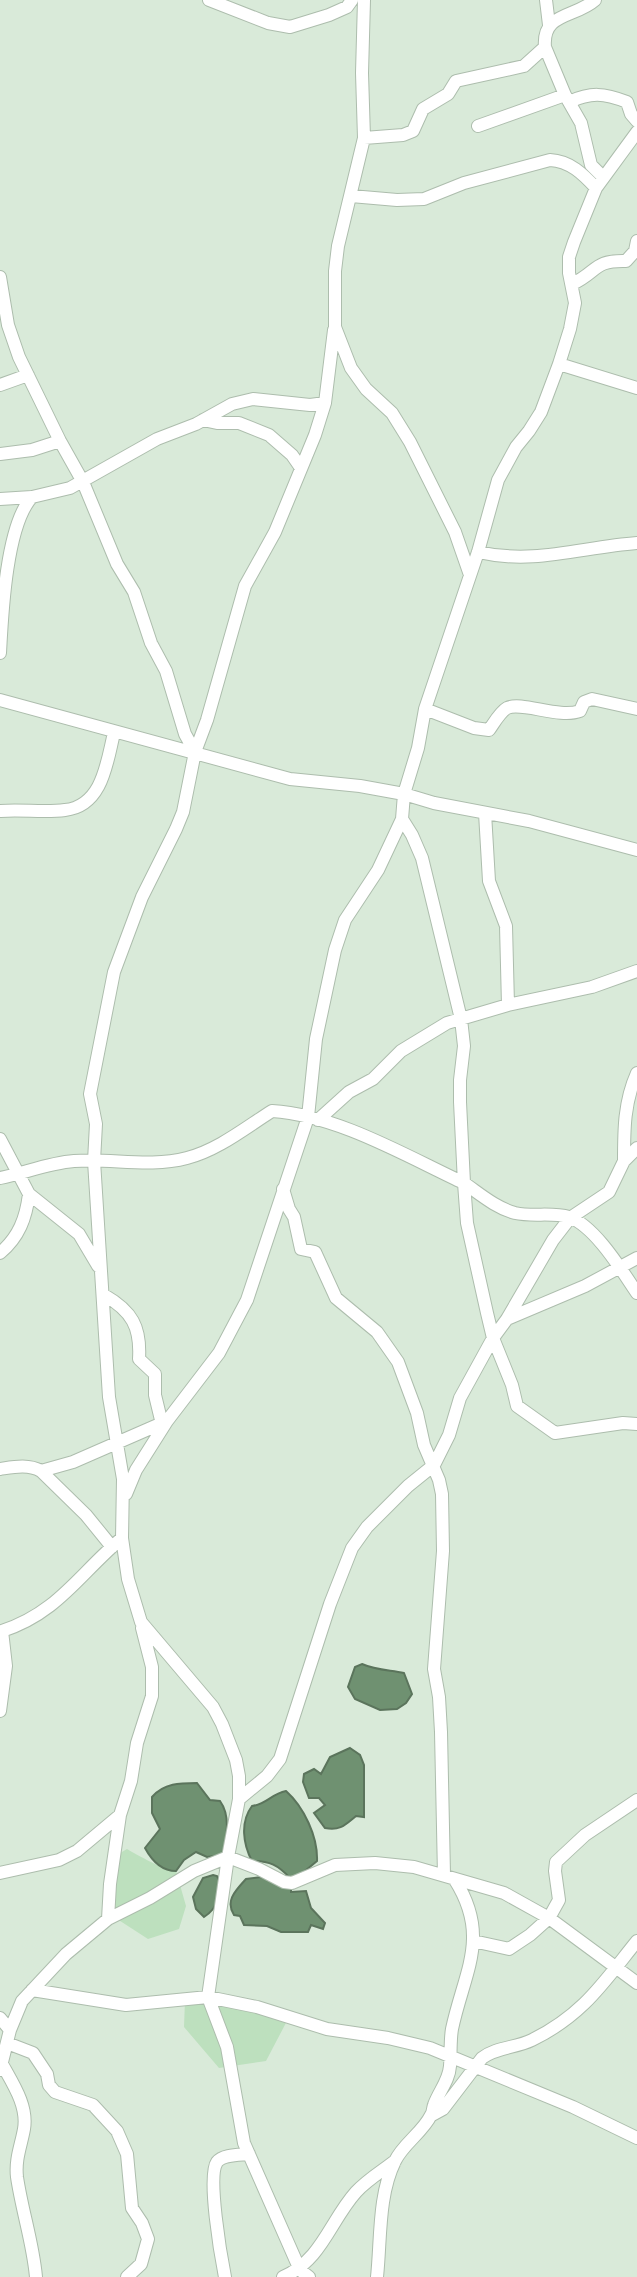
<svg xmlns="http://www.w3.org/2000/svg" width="637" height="2277" font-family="'Roboto Serif',serif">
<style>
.green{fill:#bde0be}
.water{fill:#6f9171;stroke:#5b745c;stroke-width:2}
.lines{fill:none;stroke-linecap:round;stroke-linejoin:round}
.minor-casing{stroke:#adbdad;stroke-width:14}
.minor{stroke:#fff;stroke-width:12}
</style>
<rect width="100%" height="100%" fill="#d9ead9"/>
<path class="green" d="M 127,1849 C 137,1855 166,1871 176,1871 L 186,1906 L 179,1929 L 148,1939 L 114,1917 L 115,1856 Z
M 185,2000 L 210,2000 L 288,2019 L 266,2061 L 219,2068 L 184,2027 Z"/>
<path class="water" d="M 362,1664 C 376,1670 389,1670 404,1673 L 412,1694 L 406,1703 L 397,1709 L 380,1710 L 355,1699 L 348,1687 L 355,1667 Z
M 350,1748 L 360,1755 L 364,1765 L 364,1817 L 356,1816 C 345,1825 340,1831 325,1828 L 314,1813 L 325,1805 L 319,1798 L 309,1798 L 303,1782 L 304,1774 L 314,1769 L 321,1774 L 330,1757 Z
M 197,1783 L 210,1800 L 220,1801 C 231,1816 227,1838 222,1855 L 207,1857 L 196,1852 L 184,1860 L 176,1871 C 161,1871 152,1861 145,1848 L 160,1829 L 152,1813 L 152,1797 C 164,1783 180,1783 197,1783 Z
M 286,1791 C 304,1807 318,1837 317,1861 L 300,1875 L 290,1878 C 278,1865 270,1861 252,1861 C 243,1844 240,1822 252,1806 C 267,1804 271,1794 286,1791 Z
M 213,1875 L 217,1876 C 225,1890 217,1909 204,1917 L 196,1909 L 193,1897 L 203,1878 Z
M 261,1877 L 291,1888 L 291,1892 L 306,1891 L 311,1908 L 325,1923 L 323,1929 L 311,1925 L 308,1932 L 281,1932 L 267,1926 L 244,1925 L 240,1916 L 234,1915 C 225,1901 235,1891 246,1879 Z"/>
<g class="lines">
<defs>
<path id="minor" d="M 209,0 L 268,23 L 290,27 L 329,15 L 347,7 L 352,0
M 364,0 L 362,73 L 364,138 L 338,246 L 335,271 L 335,327 L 351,368 L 366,389 L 392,413 L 410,442 L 455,532 L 470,575
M 546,0 L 549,25
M 545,47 C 542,12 575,18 595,0
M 569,102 C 591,92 604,93 627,102 L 631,114 L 637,121
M 478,126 L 565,95
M 364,138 L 403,135 L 413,131 L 423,109 L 448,94 L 456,81 L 524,66 L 545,47 L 565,95 L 581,123 L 591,165 L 603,177
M 351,196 L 397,200 L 424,199 L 464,183 L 550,160 C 570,161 583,174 596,188
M 0,277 L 8,325 L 19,357 L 60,441 L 83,482 L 117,564 L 134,592 L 151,643 L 166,671 L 185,734 L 195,752 L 183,812 L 176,829 L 142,897 L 114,972 L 90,1094 L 96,1124 L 94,1161 L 109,1397 L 123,1479 L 122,1538 L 128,1579 L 141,1622 L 213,1707 L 222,1724 L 236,1760 L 239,1776 L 239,1799 L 228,1857 L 194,1871 L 150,1898 L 108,1919 L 66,1954 L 22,2001 L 10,2030 L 0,2070
M 572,284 C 598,272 593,260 626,261 L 635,251 L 637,241
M 559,364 L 637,388
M 0,385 L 28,375
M 203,420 L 217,423 L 239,423 L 269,435 L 292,455 L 301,468
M 0,454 L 32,450 L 60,441
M 0,499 L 32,497 L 70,488 L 157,439 L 196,424 L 232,404 L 253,399 L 310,405 L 325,403
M 478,552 C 534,565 582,547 637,543
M 0,653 C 2,615 6,525 32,497
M 0,700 L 290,779 L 360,786 L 404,794 L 434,803 L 529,821 L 637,850
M 425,709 L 474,728 L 489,730 C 494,723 500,712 507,708 C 522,701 559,719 580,711 L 584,702 L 592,699 L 637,709
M 195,752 L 207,720 L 245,586 L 275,532 L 315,435 L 325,403 L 334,330
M 0,811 C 22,809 44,813 65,810 C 103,806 107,761 114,733
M 485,813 L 489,881 L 506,926 L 508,1005
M 402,819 L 412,835 L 422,858 L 461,1019 L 464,1046 L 460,1080 L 460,1102 L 464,1183 C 480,1194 496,1208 515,1213 C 533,1217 552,1212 569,1217 C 595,1226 622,1271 637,1293
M 318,1120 L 349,1092 L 373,1079 L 401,1051 L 447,1023 L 508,1005 L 592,987 L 637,971
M 0,1139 L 29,1194 L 79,1234 L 98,1266
M 624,1161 C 624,1130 624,1102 637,1073
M 0,1178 C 25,1173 48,1163 74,1161 C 112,1158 149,1168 187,1158 C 218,1150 245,1128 272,1111 C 337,1115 406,1156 464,1183 L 467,1223 L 487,1313 L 493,1338 L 512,1385 L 517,1406 L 555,1433 L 623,1423 L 637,1424
M 283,1189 L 289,1209 L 294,1217 L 301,1249 L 315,1252 L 336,1298 L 377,1332 L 398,1362 L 417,1413 L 424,1445 L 439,1480 L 442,1494 L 443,1551 L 434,1669 L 439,1697 L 441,1732 L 444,1875
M 0,1253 C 19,1237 26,1218 29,1194
M 104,1295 C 132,1311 141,1327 139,1359 L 155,1374 L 155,1395 L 162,1424
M 507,1319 L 585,1286 L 637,1258
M 0,1469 C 14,1467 28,1464 41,1471 L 86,1515 L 112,1547
M 41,1471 L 73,1462 L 167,1421
M 126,1494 L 136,1470 L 167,1421 L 219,1353 L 247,1300 L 308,1117 L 316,1039 L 335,950 L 345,920 L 378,870 L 402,819 L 404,794 L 418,748 L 425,709 L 478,552 L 498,480 L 516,447 L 529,431 L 541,412 L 559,364 L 570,329 L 575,303 L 569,273 L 569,257 L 574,242 L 596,188 L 637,132
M 0,1711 L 6,1666 L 2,1631 C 58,1613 80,1573 122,1538
M 239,1799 L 267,1776 L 280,1759 L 330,1604 L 352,1548 L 367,1527 L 408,1486 L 434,1465 L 449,1435 L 460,1398 L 493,1338 L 507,1319 L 553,1240 L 570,1218 L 609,1192 L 624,1161 L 637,1148
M 637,1800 L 585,1835 L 556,1862 L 555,1871 L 559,1900 L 549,1918 L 504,1893 L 414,1867 L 375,1863 L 335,1865 L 292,1883 L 284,1882 L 259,1869 L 228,1857 L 208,1997 L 257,2007 L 327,2029 L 388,2038 L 430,2048 L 573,2107 L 637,2138
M 0,1873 L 59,1860 L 77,1851 L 120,1815
M 108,1919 L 110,1884 L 120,1815 L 131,1781 L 137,1743 L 152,1696 L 152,1667 L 142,1628
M 473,1941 L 509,1949 L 530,1935 L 549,1918 L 637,1983
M 32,1990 L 126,2005 L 208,1997 L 227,2047 L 244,2143 L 300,2270 L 309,2277
M 0,2018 L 10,2030
M 7,2043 L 33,2053 L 47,2074 L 49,2085 L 55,2092 L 93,2105 L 117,2131 L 127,2154 L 132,2208 L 142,2223 L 148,2239 L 141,2264 L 127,2277
M 2,2064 C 13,2084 28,2106 24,2129 C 21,2146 15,2159 17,2177 C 22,2211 33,2243 36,2277
M 432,2115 L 443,2109 L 482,2058 C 496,2047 516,2048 532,2040 C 583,2015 603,1983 637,1941
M 225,2277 C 221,2257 207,2176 217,2162 C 223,2154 240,2155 249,2154
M 283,2277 C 322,2260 330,2221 356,2192 C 367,2180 382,2171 395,2161
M 377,2277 C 381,2240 378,2195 395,2161 C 403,2144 423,2132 431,2115 C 433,2113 433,2107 434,2105 C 439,2091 449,2081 450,2066 C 451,2053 450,2041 452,2029 C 464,1972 491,1937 455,1880"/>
</defs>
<use href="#minor" class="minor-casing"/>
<use href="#minor" class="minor"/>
</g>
</svg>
